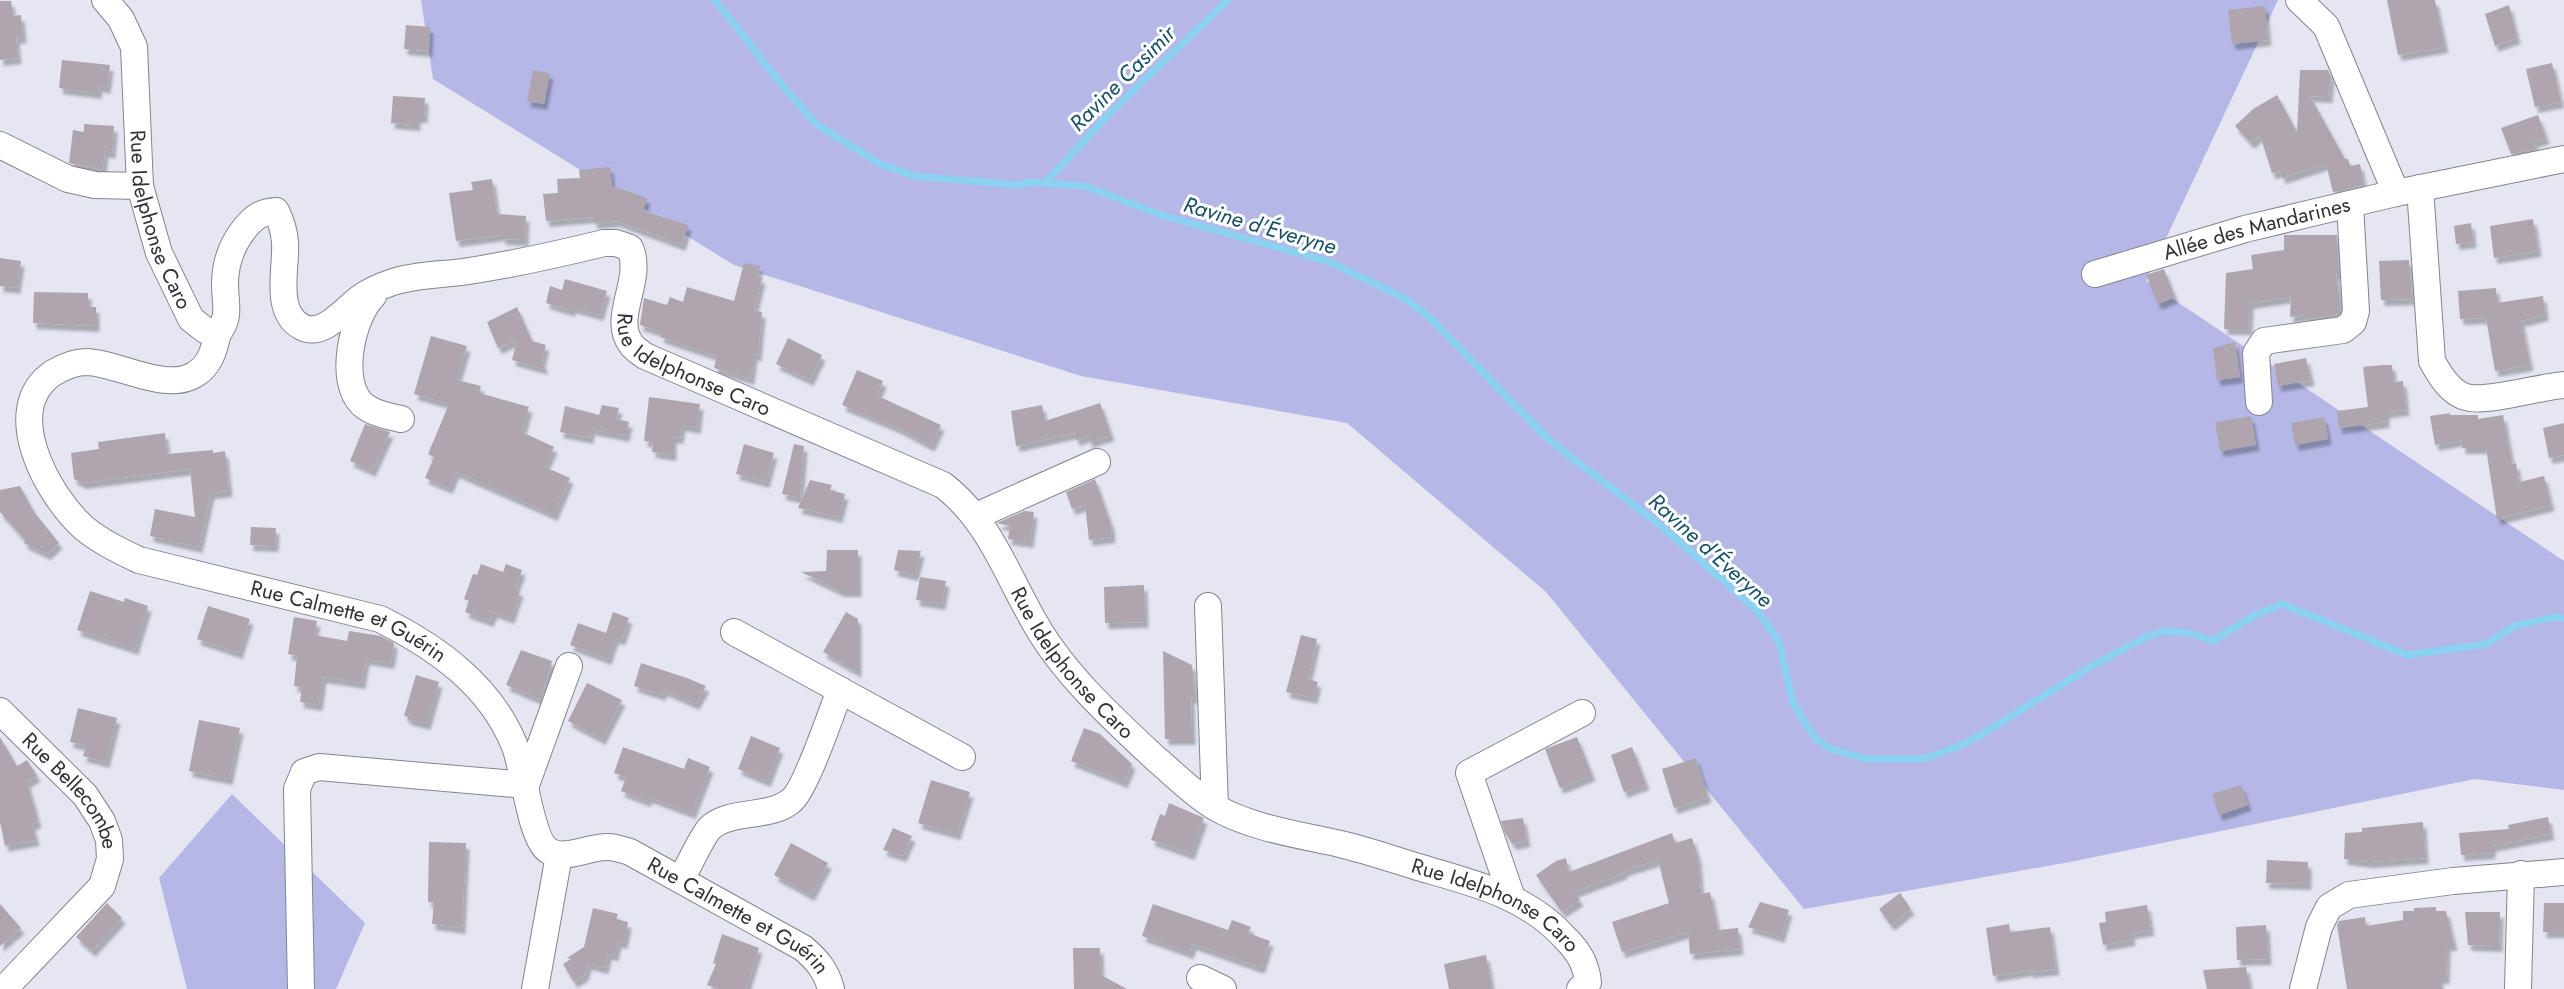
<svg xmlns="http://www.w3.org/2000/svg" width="2564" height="989" font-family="Jost,sans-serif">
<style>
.green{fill:#b5b8e7}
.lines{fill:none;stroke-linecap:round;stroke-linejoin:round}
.stream{stroke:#8ad1f2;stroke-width:7}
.building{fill:#aea5ae;filter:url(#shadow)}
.street-casing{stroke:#83848f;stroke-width:28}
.street{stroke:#fff;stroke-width:26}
.labels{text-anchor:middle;stroke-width:6;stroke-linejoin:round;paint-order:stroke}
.street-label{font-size:21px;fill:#313136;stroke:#fff}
.water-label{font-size:22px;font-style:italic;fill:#175067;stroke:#fff}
</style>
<defs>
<filter id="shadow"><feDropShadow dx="3.5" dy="6" stdDeviation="1.5" flood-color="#0004"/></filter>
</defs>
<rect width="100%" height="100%" fill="#e5e6f2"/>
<path class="green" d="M 421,0 L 2278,0 L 2146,281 L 2564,561 L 2564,790 L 2475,779 L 2070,862 L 1804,909 L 1546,592 L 1347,423 L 1081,376 L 734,265 L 433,79 Z
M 232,794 L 365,923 L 336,989 L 187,989 L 159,878 Z"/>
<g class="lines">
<path class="stream" d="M 715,0 L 782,85 L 816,124 L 880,164 L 914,176 L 1018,185 L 1031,182 L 1085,186 L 1161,215 L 1330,262 L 1406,299 L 1429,317 L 1549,440 L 1661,526 L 1756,609 L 1779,642 L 1792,700 L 1806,725 L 1817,740 L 1831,749 L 1866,759 L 1923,759 L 1957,747 L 1981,735 L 2090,667 L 2146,637 L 2164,631 L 2189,633 L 2213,641 L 2255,615 L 2282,604 L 2407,655 L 2486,644 L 2515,626 L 2553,617 L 2564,618
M 1045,183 L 1110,113 L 1228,0"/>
</g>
<path class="building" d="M 2387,0 L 2435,0 L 2445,47 L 2398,55 Z
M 0,1 L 11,1 L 13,16 L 21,15 L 23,37 L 16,38 L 18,58 L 0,60 Z
M 2509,5 L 2517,38 L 2495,46 L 2485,14 Z
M 2265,6 L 2268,40 L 2232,44 L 2228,10 Z
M 406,25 L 430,27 L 429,51 L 404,49 Z
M 62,60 L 110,65 L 107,88 L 99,86 L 98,93 L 59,88 Z
M 2552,63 L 2561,102 L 2535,107 L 2526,69 Z
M 533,70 L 550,73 L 544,104 L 527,101 Z
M 2300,70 L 2328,70 L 2331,76 L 2329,97 L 2310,96 L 2345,159 L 2348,159 L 2350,166 L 2360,164 L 2364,185 L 2333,192 L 2326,164 L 2282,178 L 2280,171 L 2272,173 L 2260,135 L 2251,143 L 2235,126 L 2253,109 L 2277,95 L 2297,132 Z
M 393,96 L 425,98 L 424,117 L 417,117 L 417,125 L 391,123 Z
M 2538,115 L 2546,138 L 2534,142 L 2536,149 L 2511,154 L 2501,128 Z
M 84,124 L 114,126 L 112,153 L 105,151 L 103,170 L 69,163 L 73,130 L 84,132 Z
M 610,167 L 612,186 L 647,198 L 643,211 L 688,225 L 682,245 L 617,221 L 594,223 L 593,217 L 546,221 L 543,194 L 558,193 L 557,179 L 580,178 L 579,170 Z
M 492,179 L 497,214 L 526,216 L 525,240 L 502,239 L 502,235 L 456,241 L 449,193 L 473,190 L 471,182 Z
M 2533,219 L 2538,251 L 2494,258 L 2490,226 Z
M 2471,223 L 2473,242 L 2456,244 L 2454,226 Z
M 2284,235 L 2337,235 L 2339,273 L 2336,274 L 2341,309 L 2338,310 L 2338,314 L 2305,320 L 2304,315 L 2290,317 L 2291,297 L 2250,303 L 2249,329 L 2224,329 L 2226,273 L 2253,269 L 2251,255 L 2284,250 Z
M 0,258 L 21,261 L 17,288 L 0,286 Z
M 2409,260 L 2412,299 L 2381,300 L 2379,261 Z
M 744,263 L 760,266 L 757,277 L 762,278 L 754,310 L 762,312 L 758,356 L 754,354 L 751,379 L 714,368 L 717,356 L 660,337 L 662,332 L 640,325 L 644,298 L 667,305 L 670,297 L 683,302 L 687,287 L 734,301 Z
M 2164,269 L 2175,297 L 2158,304 L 2146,275 Z
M 565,279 L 607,291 L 600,315 L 572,307 L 572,311 L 546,303 L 550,286 L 562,290 Z
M 2496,288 L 2497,303 L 2543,296 L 2545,315 L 2521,321 L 2530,365 L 2495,371 L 2486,318 L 2460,319 L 2458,291 Z
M 34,292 L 88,293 L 88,307 L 96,307 L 96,326 L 33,323 Z
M 517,307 L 532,341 L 546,345 L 542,361 L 545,369 L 512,360 L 517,340 L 498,348 L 487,322 Z
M 431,336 L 467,346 L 457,380 L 481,386 L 479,393 L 529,407 L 522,432 L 554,447 L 545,467 L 570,478 L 554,515 L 456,472 L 449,488 L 425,478 L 434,457 L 428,454 L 449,404 L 414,394 Z
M 788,338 L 822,355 L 810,380 L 776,364 Z
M 2235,342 L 2240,377 L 2217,380 L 2213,348 Z
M 2306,358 L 2311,380 L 2278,386 L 2274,364 Z
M 2383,365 L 2392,365 L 2394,382 L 2403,381 L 2406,410 L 2386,412 L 2386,422 L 2339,428 L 2337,411 L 2368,407 L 2363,367 Z
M 857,370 L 883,381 L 878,394 L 880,397 L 941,425 L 931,446 L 900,429 L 842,405 Z
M 649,397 L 700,404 L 697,428 L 682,425 L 680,438 L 673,437 L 673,455 L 652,452 L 653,442 L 644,441 Z
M 1100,403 L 1111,435 L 1089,442 L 1088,436 L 1076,440 L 1074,433 L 1016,446 L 1011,411 L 1042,405 L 1045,421 Z
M 602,405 L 619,408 L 616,419 L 629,422 L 626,436 L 591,429 L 590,438 L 560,432 L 565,406 L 599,415 Z
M 2450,413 L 2450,415 L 2478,415 L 2478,419 L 2503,415 L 2512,464 L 2516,463 L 2519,482 L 2544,476 L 2551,505 L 2497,519 L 2486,448 L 2462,448 L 2462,440 L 2435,445 L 2430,416 Z
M 2251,416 L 2256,445 L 2220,451 L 2215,422 Z
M 2324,417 L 2328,439 L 2295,445 L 2291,423 Z
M 2564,423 L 2564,455 L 2549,458 L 2543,428 Z
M 365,424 L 390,432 L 372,471 L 350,461 Z
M 165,433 L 167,454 L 213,450 L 213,453 L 225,451 L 229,491 L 211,493 L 199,547 L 150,536 L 155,509 L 195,517 L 190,469 L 83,483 L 74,479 L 71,453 L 99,449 L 98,442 Z
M 744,444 L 774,453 L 766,482 L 736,474 Z
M 794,444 L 804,446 L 800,498 L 782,494 Z
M 1095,479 L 1111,525 L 1112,537 L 1089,540 L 1085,505 L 1072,509 L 1066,492 Z
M 810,480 L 832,485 L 830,490 L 845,494 L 839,517 L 798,508 Z
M 20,486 L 34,512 L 59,543 L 47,554 L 24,543 L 25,540 L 0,512 L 0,490 Z
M 1024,511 L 1034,512 L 1030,542 L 1008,539 L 1010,526 L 997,523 Z
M 251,527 L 276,528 L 275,546 L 250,545 Z
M 827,550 L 858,550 L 858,591 L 841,591 L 801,572 L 826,571 Z
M 898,550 L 921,551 L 915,575 L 894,570 Z
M 481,564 L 503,572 L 506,564 L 522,570 L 515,589 L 520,591 L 511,618 L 494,612 L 490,621 L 465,612 L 469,601 L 464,599 L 473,574 L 477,575 Z
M 920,577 L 946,581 L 942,604 L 916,600 Z
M 1144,585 L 1145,622 L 1105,623 L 1104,587 Z
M 90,591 L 124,602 L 125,598 L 148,606 L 135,649 L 77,630 Z
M 208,606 L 250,619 L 239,653 L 197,639 Z
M 613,612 L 629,618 L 622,639 L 615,638 L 608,659 L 570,645 L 578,623 L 606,633 Z
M 846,612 L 858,619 L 858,672 L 823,652 Z
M 294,617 L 317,621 L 314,635 L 347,641 L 349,631 L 381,636 L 394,643 L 391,663 L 366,659 L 362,683 L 323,677 L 319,705 L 300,702 L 302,687 L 294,686 L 297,656 L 288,654 Z
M 1301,635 L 1317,639 L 1308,679 L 1318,682 L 1314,698 L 1286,692 Z
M 521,650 L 552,661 L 541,700 L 506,685 Z
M 1163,651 L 1192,665 L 1195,697 L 1191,698 L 1192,739 L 1165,739 Z
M 641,663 L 687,678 L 706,686 L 696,704 L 664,690 L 662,695 L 643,689 L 634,686 Z
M 416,675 L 439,682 L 427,724 L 407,719 L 408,717 L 404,716 Z
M 587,683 L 622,700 L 602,739 L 568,721 Z
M 78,708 L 117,718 L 106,762 L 83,756 L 86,746 L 70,742 Z
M 199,720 L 240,728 L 229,779 L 189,771 Z
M 1084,728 L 1100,734 L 1132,764 L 1124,782 L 1071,761 Z
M 751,736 L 780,748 L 767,781 L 738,769 Z
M 0,737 L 17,766 L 27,760 L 37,776 L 27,782 L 38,822 L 32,824 L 36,840 L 5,846 L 0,822 Z
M 1577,737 L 1592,775 L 1560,788 L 1545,749 Z
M 623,747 L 684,769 L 688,758 L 710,767 L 692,813 L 649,797 L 647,801 L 621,791 L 626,777 L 614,773 Z
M 1632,747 L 1646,784 L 1624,792 L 1611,755 Z
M 1696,758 L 1708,797 L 1674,808 L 1662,769 Z
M 931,780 L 970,792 L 957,834 L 918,823 Z
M 2241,785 L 2248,805 L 2219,815 L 2212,794 Z
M 1169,803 L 1204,818 L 1191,854 L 1151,840 L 1160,814 L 1165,816 Z
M 2548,817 L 2551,834 L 2492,846 L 2492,853 L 2461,855 L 2459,833 L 2509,829 L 2508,825 Z
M 1523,818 L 1527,841 L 1513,844 L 1505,833 L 1501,821 Z
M 2423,822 L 2425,858 L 2369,862 L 2344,859 L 2345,833 L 2362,832 L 2362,828 Z
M 893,828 L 912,836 L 903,856 L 883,850 Z
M 1672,833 L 1675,843 L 1692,838 L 1698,857 L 1701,894 L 1710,892 L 1718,930 L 1738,928 L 1740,949 L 1690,954 L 1688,932 L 1622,952 L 1612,922 L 1669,903 L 1658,860 L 1623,871 L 1624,873 L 1574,892 L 1580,900 L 1562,912 L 1536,875 L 1556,861 L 1566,858 L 1569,872 Z
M 429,842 L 466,843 L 462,928 L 432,924 L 434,902 L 428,902 Z
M 791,843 L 828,863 L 811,895 L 774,875 Z
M 2267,860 L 2308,862 L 2308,884 L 2266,883 Z
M 1900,893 L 1911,909 L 1891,925 L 1879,909 Z
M 1760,902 L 1789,910 L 1781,937 L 1748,927 Z
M 107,903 L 122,918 L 92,951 L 76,937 Z
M 2544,903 L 2564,903 L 2564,932 L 2543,932 Z
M 0,904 L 21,928 L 0,946 Z
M 1153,904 L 1228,930 L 1232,920 L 1251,927 L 1248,933 L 1270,941 L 1261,968 L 1193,944 L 1190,953 L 1142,936 Z
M 2147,905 L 2151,930 L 2131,933 L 2132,940 L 2103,945 L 2099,923 L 2106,922 L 2105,912 Z
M 2436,907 L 2436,911 L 2446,911 L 2454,945 L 2447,945 L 2446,978 L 2440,978 L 2440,989 L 2347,989 L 2337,925 L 2339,921 L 2365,917 L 2366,926 L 2403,920 L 2403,911 L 2414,911 L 2414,908 Z
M 593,908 L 618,914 L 616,919 L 628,922 L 624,943 L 618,942 L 615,955 L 608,954 L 605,968 L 588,964 L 585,975 L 574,982 L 563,964 L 571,959 L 567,958 L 584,947 Z
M 2465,912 L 2500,912 L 2499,946 L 2468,945 Z
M 2009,924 L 2010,932 L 2050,927 L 2056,969 L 2030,972 L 2030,970 L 1993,976 L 1986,928 Z
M 2266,925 L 2268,959 L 2237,960 L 2236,927 Z
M 722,934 L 759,948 L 746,989 L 719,989 L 707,985 L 716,964 L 713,963 Z
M 1073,948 L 1100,948 L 1101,975 L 1127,989 L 1074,989 Z
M 1486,955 L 1492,989 L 1449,989 L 1444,964 Z
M 2246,967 L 2250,989 L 2207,989 L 2203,970 Z"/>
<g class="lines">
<defs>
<g id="street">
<path id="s1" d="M 105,0 L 121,19 L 134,47 L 140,186 L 159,253 L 191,319 L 205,330 L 218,333 C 231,317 225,303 225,284 C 225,263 232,244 245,228 C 254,217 261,212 276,211 C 281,221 284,230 285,242 C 287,267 273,312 302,327 C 323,338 345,309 360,298 C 369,291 381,286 393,282 C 417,274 444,275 469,271 C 515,264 559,254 604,243 L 616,243 L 630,248 C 644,280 611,317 631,344 C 634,349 641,353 645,356 L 943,485 C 989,520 1007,575 1035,623 C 1063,673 1113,719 1155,758 C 1174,774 1193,794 1215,807 C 1250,828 1301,835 1340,844 C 1366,850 1392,859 1418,867 C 1473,883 1527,895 1566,939 C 1579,952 1586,964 1588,982 L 1580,989"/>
<path d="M 2299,0 L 2326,26 L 2396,193"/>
<path d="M 0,145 L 68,179 L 95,185 L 140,186"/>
<path d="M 2420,188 L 2432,361 C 2440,376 2452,396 2471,398 C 2493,401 2539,387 2564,385"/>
<path id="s2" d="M 2095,274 L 2245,229 L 2396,193 L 2564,159"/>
<path d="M 373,296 C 352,317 338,381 362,404 C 372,413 387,416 401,419"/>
<path id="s3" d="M 218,333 C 214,350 210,366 194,375 C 165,392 118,363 87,362 C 75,362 63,367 53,373 C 0,409 47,495 84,528 C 101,542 120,551 139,560 L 380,619 C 436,647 489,684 514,744 C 524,767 530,840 549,851 C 566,861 590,846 608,847 C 615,847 623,850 630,852 L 803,948 C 817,960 826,970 831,989"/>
<path d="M 2259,402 L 2256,353 L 2264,341 L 2343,330 L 2353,322 L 2356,311 L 2350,204"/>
<path d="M 976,516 L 1097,462"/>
<path d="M 1208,606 L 1215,807"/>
<path d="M 734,632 L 962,757"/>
<path id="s4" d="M 0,711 L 85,795 L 102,821 L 109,840 L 110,859 L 102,886 L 4,989"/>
<path d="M 681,880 C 687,869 702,836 710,828 C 730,809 771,819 792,800 C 806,788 832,711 840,690"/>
<path d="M 1512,898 L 1469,773 L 1582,713"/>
<path d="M 1200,978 L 1223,989"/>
<path d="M 301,989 L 297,789 L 304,772 L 319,767 L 526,785 L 569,666"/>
<path d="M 535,989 L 559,855"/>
<path d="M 2303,989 L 2319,927 L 2329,907 L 2349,895 L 2453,881 L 2564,872"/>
<path d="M 2518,989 L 2521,874"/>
</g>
</defs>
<use href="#street" class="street-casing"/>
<use href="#street" class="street"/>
</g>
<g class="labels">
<g class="street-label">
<text dy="7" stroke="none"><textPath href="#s1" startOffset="232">Rue Idelphonse Caro</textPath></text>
<text dy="7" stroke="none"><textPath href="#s2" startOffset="168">Allée des Mandarines</textPath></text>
<text dy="7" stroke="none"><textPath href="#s1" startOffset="1148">Rue Idelphonse Caro</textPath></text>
<text dy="7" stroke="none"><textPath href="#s3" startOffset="658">Rue Calmette et Guérin</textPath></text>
<text dy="7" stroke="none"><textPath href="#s1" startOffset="1652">Rue Idelphonse Caro</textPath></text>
<text dy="7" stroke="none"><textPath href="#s4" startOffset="108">Rue Bellecombe</textPath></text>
<text dy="7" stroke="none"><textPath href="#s1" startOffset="2156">Rue Idelphonse Caro</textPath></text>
<text dy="7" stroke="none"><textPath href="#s3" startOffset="1197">Rue Calmette et Guérin</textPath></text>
</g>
<g class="water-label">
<text transform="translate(1122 78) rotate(-45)" y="8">Ravine Casimir</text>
<text transform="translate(1260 225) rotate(16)" y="8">Ravine d'Éveryne</text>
<text transform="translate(1711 550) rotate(42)" y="8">Ravine d'Éveryne</text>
</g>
</g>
</svg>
